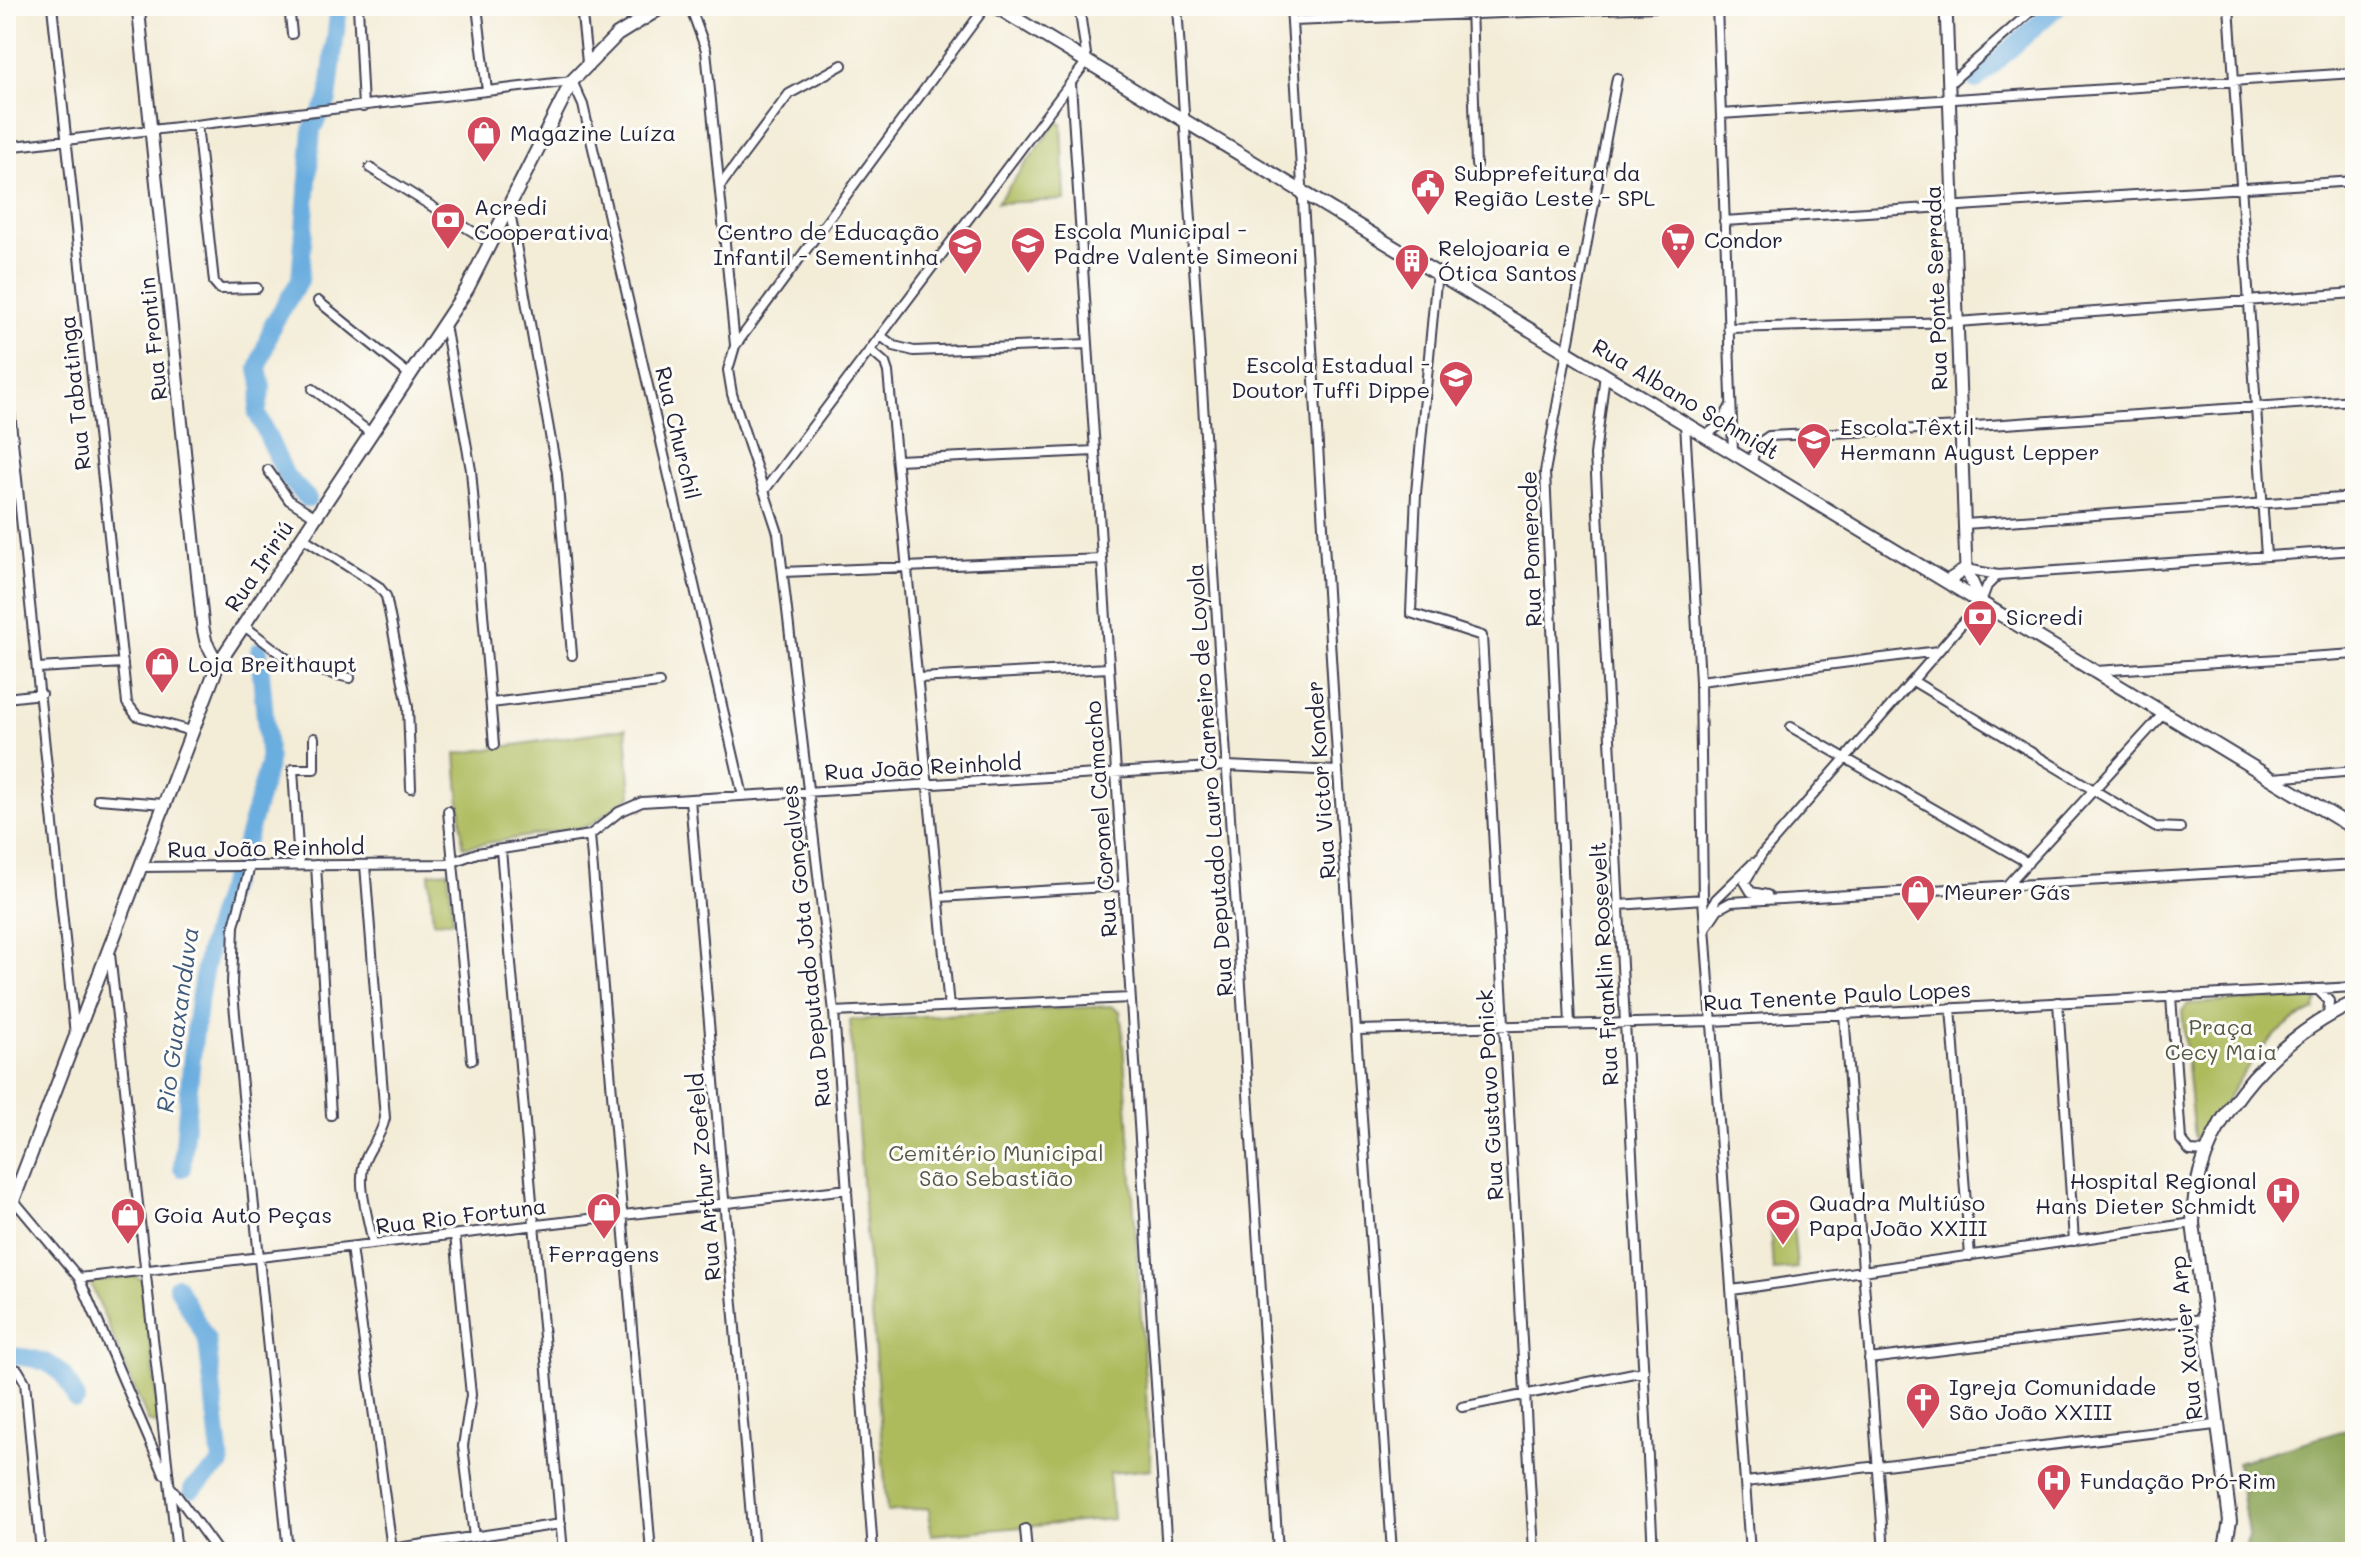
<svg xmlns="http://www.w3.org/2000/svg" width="2361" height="1558" font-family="Mali,sans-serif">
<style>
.green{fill:#aebb5d;stroke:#686e4c;stroke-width:2}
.forest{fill:#8aa354;stroke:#566248;stroke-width:2}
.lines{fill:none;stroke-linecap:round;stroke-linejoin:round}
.river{stroke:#6aaddf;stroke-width:18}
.street-casing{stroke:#414052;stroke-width:12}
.secondary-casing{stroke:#414052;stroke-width:15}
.primary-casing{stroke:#414052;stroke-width:16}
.street{stroke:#fff;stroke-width:8}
.secondary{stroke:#fff;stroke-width:11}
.primary{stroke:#fff;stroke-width:12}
.labels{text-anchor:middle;stroke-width:6;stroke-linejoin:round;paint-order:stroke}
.poi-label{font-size:22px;fill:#22223b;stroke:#fdfcf7;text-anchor:start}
.street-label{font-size:22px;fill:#22223b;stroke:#fdfcf7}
.park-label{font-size:22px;fill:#535847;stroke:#fdfcf7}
.water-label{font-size:24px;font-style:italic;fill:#3f5a7d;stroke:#fdfcf7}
</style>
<rect width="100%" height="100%" fill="#fdfcf7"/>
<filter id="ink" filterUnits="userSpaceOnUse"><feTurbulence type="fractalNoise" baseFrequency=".0125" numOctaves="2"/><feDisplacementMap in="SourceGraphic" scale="16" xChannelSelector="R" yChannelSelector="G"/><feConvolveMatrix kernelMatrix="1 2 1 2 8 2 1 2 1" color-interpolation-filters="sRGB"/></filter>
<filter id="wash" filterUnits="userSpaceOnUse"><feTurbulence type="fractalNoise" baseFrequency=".006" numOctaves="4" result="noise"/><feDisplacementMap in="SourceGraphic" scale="32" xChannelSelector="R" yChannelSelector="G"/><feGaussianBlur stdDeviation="1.8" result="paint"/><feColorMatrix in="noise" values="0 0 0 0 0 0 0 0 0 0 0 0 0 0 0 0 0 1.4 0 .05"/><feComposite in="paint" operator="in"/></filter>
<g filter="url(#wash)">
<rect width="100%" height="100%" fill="#f3ecd7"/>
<path class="green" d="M 1057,122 L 1062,124 L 1065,200 L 997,203 Z
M 626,728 L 631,796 L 588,826 L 463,847 L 456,754 Z
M 448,871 L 453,921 L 433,922 L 429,873 Z
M 2310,997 L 2317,1000 L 2315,1010 C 2262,1030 2233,1089 2206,1136 L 2194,1138 L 2182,1011 L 2188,1004 Z
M 1111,1006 L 1120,1011 L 1122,1027 L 1151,1469 L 1109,1473 L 1113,1519 L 931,1535 L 929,1508 L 887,1512 L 850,1020 Z
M 1793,1224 L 1797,1268 L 1773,1270 L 1770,1225 Z
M 135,1276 L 144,1281 L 159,1422 L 155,1424 L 148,1421 L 90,1282 Z"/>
<path class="forest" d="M 2355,1427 L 2355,1552 L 2245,1552 L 2248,1534 L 2237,1462 Z"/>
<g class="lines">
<path class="river" d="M 1976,80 L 2058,6
M 308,499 L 286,476 L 257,413 L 262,387 L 258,369 L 272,326 L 300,280 L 312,129 L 328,100 L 339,6
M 241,860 L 269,762 L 259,651
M 182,1168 C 191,1072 194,970 231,880
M 177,1286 L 207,1340 L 221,1464 L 192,1489
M 6,1356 C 43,1357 64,1364 76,1400"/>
</g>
</g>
<g filter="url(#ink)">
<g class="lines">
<defs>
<path id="street" d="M 52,6 L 127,703 L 137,716 L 191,731
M 289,6 L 292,34
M 358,6 L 363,107
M 477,6 L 487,91
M 581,6 L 587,62
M 690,6 L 706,50 L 735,345
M 1177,6 L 1278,1552
M 1291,6 L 1338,771 L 1392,1552
M 1471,6 L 1476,165
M 1717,6 L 1733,451
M 2229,6 L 2266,556
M 1292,21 L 1682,6
M 1071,84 L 1167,1552
M 1949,84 L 2037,6
M 1721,114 L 2355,73
M 197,125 L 214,282 L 220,289 L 257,288
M 6,147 L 572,81 L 583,105 L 743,796
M 370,168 L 491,243
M 720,186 L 789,94 L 842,65
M 509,206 L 557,474 L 572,655
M 1724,221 L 2355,181
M 1437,272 L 1416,493 L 1411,613 L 1482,636 L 1534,1552
M 318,301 L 411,376
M 445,325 L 471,470 L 494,745
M 1728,328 L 1957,322 L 2355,293
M 881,336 L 894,346 L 914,351 L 1088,344
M 870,350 L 885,363 L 888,372 L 949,1007
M 6,374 L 75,1035
M 1605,374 L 1595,455 L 1653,1552
M 313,389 L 372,434
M 1685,423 L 1700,681 L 1703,899 L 1750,1552
M 1706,435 L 1720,425 L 1730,407
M 897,460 L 1095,451
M 1752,462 L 1756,445 L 1769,436 L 1961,427 L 2355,400
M 268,470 L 289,500 L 316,517
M 764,491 L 1087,61 L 1079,6
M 1965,524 L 2355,497
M 302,537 L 378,586 L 386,596 L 408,707 L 411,788
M 1966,569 L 1998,575 L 2355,550
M 783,572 L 1102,559
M 243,625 L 295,665 L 350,678
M 38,668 L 123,663
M 2096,671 L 2355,654
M 918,678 L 1109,668
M 1700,681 L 1938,651
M 1913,681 L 2155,827 L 2180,828
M 6,698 L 41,694
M 491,703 L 659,683
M 1791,727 L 2028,863
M 2273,778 L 2355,771
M 98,799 L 164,804
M 690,799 L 754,1552
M 448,811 L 472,1060
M 590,835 L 651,1552
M 501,850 L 563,1552
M 299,865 L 293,769 L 314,769 L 314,738
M 316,865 L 331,1115
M 365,865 L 385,1118 C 380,1140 370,1145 364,1163 C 357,1186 369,1220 373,1244
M 250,866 L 234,926 L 232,984 L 288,1552
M 140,867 L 447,864 L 477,853 L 590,835 L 619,812 L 642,802 L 1227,766 L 1338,771
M 2008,884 L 2164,713
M 1767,895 L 1751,892 L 1745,882 L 1762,854 L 1981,602 L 1987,586 L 1998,575
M 939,897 L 1123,886
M 1619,905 L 1703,899
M 1706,919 L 1716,899 L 1753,863
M 1706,927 L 1718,909 L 1731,902 L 2355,865
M 110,954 L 177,1552
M 2317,989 L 2329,1001 L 2328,1016
M 2171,996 L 2181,1140 L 2190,1151 L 2207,1152
M 2058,1002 L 2074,1241
M 1951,1008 L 1970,1256
M 834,1012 L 1130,998
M 1844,1013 L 1884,1552
M 1570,1025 L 1545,472 L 1617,78
M 1358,1030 L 1713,1021 L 2355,987
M 6,1191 L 79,1278 L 164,1474
M 455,1235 L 471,1395 L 463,1446 L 474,1537
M 351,1247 L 392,1549
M 79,1278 L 848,1189
M 1732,1290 L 2193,1223
M 1869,1359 L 2203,1319
M 6,1365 L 18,1370 L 25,1382 L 40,1541
M 1462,1407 L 1644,1371
M 1746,1482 L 2215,1425
M 170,1486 L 218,1552
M 1025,1529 L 1027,1552
M 370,1552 L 561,1524
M 873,1552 L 834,1012 L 778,533 L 732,394 L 728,370 L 735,346 L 986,6"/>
<path id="secondary" d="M 138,6 L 203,628 L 206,642 L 218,664
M 1946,6 L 1966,569 L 1981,602
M 1947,581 L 1966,569"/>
<path id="primary" d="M 995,6 L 2355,829
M 6,1219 L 218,664 L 467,289 L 572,81 L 617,35 L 664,6
M 2224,1552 L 2230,1521 L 2193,1223 C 2194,1125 2270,1042 2355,1002"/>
</defs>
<use href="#street" class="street-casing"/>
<use href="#secondary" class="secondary-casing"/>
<use href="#primary" class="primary-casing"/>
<use href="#street" class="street"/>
<use href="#secondary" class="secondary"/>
<use href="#primary" class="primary"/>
</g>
</g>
<defs>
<symbol id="shop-pin" viewBox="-11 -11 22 30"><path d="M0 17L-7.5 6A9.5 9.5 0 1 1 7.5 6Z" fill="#d1495b" stroke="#fdfcf7"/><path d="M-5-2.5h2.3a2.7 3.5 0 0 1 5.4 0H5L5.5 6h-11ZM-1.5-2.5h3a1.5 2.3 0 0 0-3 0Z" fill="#fff"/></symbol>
<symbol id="civic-pin" viewBox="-11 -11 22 30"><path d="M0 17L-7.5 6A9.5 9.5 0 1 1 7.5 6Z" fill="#d1495b" stroke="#fdfcf7"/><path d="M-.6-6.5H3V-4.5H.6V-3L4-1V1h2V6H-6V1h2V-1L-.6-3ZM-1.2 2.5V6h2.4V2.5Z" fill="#fff"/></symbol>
<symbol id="bank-pin" viewBox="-11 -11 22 30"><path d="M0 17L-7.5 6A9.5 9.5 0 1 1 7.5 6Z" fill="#d1495b" stroke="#fdfcf7"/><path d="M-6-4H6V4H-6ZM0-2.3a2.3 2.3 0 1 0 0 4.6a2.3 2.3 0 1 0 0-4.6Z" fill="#fff"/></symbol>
<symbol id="supermarket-pin" viewBox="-11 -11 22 30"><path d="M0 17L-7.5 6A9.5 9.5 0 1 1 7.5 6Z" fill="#d1495b" stroke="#fdfcf7"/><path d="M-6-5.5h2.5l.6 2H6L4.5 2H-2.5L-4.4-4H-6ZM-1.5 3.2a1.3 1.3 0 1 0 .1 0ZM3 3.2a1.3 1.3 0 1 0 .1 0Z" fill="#fff"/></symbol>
<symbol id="school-pin" viewBox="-11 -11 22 30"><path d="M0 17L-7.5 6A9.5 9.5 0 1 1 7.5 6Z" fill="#d1495b" stroke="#fdfcf7"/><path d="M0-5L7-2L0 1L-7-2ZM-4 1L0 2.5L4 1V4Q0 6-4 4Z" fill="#fff"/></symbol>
<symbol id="building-pin" viewBox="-11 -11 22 30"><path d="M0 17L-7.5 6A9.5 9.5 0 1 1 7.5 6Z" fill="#d1495b" stroke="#fdfcf7"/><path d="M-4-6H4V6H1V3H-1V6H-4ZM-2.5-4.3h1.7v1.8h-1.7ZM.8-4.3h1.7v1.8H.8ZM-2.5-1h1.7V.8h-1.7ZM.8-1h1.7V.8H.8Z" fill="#fff"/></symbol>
<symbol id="hospital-pin" viewBox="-11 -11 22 30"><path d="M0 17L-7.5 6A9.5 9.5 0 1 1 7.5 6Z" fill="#d1495b" stroke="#fdfcf7"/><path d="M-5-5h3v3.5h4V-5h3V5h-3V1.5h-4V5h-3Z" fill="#fff"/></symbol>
<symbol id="stadium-pin" viewBox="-11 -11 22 30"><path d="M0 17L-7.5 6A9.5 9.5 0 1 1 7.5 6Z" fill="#d1495b" stroke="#fdfcf7"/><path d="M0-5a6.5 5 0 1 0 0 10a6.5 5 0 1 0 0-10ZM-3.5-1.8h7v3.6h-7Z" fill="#fff"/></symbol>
<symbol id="church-pin" viewBox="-11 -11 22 30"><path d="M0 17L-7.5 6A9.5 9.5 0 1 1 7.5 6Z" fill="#d1495b" stroke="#fdfcf7"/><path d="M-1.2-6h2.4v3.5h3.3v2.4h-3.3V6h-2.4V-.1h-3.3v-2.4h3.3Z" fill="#fff"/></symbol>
</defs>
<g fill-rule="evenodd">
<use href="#shop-pin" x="464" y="113" width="40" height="54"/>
<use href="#civic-pin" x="1408" y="166" width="40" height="54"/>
<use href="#bank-pin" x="428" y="200" width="40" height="54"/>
<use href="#supermarket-pin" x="1658" y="220" width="40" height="54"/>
<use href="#school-pin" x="1008" y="224" width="40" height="54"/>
<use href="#school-pin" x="945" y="225" width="40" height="54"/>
<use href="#building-pin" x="1392" y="241" width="40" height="54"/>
<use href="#school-pin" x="1436" y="358" width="40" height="54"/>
<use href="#school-pin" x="1794" y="420" width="40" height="54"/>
<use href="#bank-pin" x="1960" y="597" width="40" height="54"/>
<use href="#shop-pin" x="142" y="644" width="40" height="54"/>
<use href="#shop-pin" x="1898" y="872" width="40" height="54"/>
<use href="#hospital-pin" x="2263" y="1174" width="40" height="54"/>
<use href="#shop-pin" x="584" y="1190" width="40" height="54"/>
<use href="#shop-pin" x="108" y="1195" width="40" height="54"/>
<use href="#stadium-pin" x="1763" y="1196" width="40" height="54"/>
<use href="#church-pin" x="1903" y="1380" width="40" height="54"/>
<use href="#hospital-pin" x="2034" y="1461" width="40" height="54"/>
</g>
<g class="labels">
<g class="poi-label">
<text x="510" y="141">Magazine Luíza</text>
<text x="1454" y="181">Subprefeitura da<tspan x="1454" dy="25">Região Leste - SPL</tspan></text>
<text x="474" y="215">Acredi<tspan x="474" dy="25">Cooperativa</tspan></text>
<text x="1054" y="239">Escola Municipal -<tspan x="1054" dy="25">Padre Valente Simeoni</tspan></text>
<text x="939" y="240" text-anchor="end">Centro de Educação<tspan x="939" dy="25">Infantil - Sementinha</tspan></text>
<text x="1704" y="248">Condor</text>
<text x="1438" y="256">Relojoaria e<tspan x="1438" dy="25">Ótica Santos</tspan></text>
<text x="1430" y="373" text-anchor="end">Escola Estadual -<tspan x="1430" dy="25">Doutor Tuffi Dippe</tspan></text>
<text x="1840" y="435">Escola Têxtil<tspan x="1840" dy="25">Hermann August Lepper</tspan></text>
<text x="2006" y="625">Sicredi</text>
<text x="188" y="672">Loja Breithaupt</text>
<text x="1944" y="900">Meurer Gás</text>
<text x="2257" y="1189" text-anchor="end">Hospital Regional<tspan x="2257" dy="25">Hans Dieter Schmidt</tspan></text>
<text x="1809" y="1211">Quadra Multiúso<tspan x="1809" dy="25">Papa João XXIII</tspan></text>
<text x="154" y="1223">Goia Auto Peças</text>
<text x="604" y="1262" text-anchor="middle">Ferragens</text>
<text x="1949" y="1395">Igreja Comunidade<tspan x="1949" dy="25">São João XXIII</tspan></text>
<text x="2080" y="1489">Fundação Pró-Rim</text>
</g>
<g class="street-label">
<text transform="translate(1936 288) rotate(-92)" y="8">Rua Ponte Serrada</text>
<text transform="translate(153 339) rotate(-96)" y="8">Rua Frontin</text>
<text transform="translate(75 393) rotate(-96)" y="8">Rua Tabatinga</text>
<text transform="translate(1686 399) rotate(31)" y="8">Rua Albano Schmidt</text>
<text transform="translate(678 433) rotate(77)" y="8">Rua Churchil</text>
<text transform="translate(1531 549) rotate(-92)" y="8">Rua Pomerode</text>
<text transform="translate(259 566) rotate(-56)" y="8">Rua Iririú</text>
<text transform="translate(923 767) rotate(-3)" y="8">Rua João Reinhold</text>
<text transform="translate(1210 780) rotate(-94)" y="8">Rua Deputado Lauro Carneiro de Loyola</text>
<text transform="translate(1321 780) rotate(-94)" y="8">Rua Victor Konder</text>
<text transform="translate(1101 819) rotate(-94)" y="8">Rua Coronel Camacho</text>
<text transform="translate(266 848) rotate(-1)" y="8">Rua João Reinhold</text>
<text transform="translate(806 946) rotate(-96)" y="8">Rua Deputado Jota Gonçalves</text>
<text transform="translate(1604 964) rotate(-93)" y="8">Rua Franklin Roosevelt</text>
<text transform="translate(1837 996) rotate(-3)" y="8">Rua Tenente Paulo Lopes</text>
<text transform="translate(1490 1095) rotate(-93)" y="8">Rua Gustavo Ponick</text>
<text transform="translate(704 1177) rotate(-95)" y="8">Rua Arthur Zoefeld</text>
<text transform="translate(461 1216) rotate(-7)" y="8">Rua Rio Fortuna</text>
<text transform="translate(2186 1338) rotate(-96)" y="8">Rua Xavier Arp</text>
</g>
<g class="park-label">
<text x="2221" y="1035">Praça<tspan x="2221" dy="25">Cecy Maia</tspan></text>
<text x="996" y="1161">Cemitério Municipal<tspan x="996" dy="25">São Sebastião</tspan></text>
</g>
<g class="water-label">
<text transform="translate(178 1020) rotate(-82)" y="8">Rio Guaxanduva</text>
</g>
</g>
<rect width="2361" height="1558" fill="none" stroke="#fdfcf7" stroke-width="32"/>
</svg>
